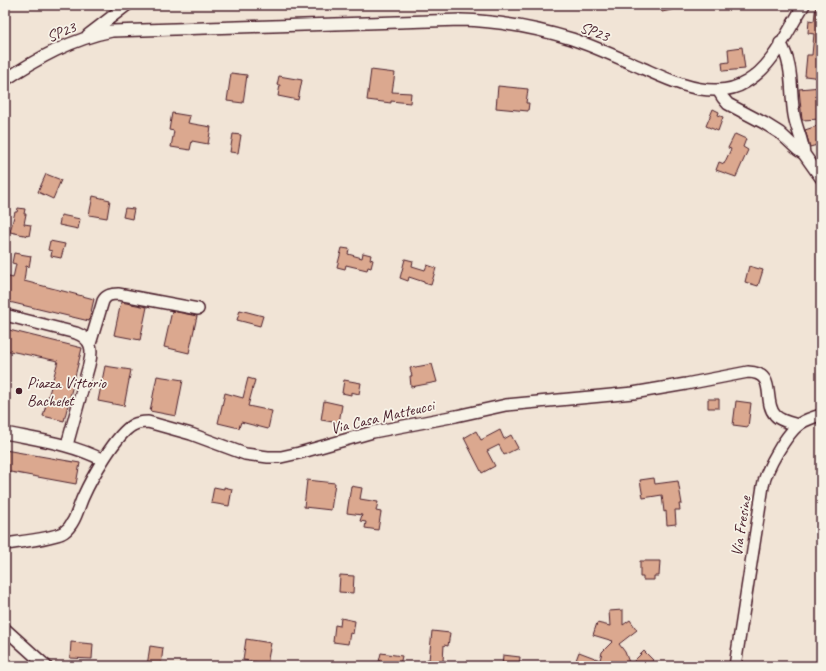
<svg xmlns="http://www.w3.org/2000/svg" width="826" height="671" font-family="Caveat,sans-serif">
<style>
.building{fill:#dba88f;stroke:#4a1f2b}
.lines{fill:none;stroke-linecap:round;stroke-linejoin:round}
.minor-casing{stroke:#4a1f2b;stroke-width:14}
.minor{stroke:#f7f3e8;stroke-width:11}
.poi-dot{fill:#4a1f2b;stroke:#f7f3e8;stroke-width:1.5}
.labels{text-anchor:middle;stroke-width:3.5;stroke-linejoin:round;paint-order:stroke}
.street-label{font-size:16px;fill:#4a1f2b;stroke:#f7f3e8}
.poi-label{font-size:16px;fill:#4a1f2b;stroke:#f7f3e8;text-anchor:start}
</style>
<rect width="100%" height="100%" fill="#f1e4d6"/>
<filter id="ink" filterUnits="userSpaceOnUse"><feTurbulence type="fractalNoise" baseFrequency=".025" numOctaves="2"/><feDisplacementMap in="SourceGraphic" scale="8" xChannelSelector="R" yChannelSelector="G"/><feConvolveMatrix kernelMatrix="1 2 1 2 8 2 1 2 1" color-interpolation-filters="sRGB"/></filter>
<g filter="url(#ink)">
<path class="building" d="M 660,5 L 680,5 L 681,8 L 662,12 Z
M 816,5 L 821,5 L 821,78 L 805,76 L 807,55 L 812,55 L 814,34 L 808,33 L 809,20 L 814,21 Z
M 742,47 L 745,69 L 723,71 L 722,63 L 729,62 L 728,49 Z
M 371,70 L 395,73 L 392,92 L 411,93 L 410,103 L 391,101 L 391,103 L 367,100 Z
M 231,73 L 247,75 L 243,103 L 227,101 Z
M 279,76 L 302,80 L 298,100 L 278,96 L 280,85 L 277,85 Z
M 498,86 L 528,89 L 526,103 L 529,103 L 528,111 L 496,108 Z
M 821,87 L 821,119 L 802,120 L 799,89 Z
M 713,109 L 719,112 L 718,115 L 723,117 L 718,131 L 706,126 Z
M 172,113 L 190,116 L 188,123 L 211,127 L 208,144 L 192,141 L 190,150 L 171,147 L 174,131 L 169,130 Z
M 817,126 L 821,137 L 821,144 L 810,147 L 805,130 Z
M 233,134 L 241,135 L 238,153 L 230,152 Z
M 735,134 L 746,139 L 743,147 L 748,150 L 736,177 L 716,170 L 719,162 L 724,164 L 731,149 L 728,148 Z
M 46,174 L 61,180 L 53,199 L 38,192 Z
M 93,196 L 110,200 L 107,218 L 89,215 Z
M 18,208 L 25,209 L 24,214 L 26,214 L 24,224 L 31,225 L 29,236 L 10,232 L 15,212 L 17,212 Z
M 125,208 L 134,209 L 132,219 L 123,217 Z
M 61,215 L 80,219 L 78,229 L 59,225 Z
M 50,241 L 65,244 L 61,258 L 51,256 L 52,251 L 48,250 Z
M 342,248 L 349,249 L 348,254 L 362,258 L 363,253 L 371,255 L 370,259 L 373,260 L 371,268 L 368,267 L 367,270 L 346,265 L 345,269 L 337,267 Z
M 14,253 L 31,256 L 29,267 L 26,266 L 24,281 L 94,299 L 89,321 L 5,301 L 5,276 L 13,278 L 16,264 L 12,263 Z
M 405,259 L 413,261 L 412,266 L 425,270 L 427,265 L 436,268 L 431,285 L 424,283 L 424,282 L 409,277 L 408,281 L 400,278 Z
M 749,266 L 763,270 L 758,286 L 745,282 Z
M 121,302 L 147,307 L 140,340 L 114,335 Z
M 240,310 L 263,316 L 260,326 L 237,320 Z
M 172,311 L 197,316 L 189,353 L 164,347 Z
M 5,329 L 82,348 L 64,421 L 43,416 L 58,361 L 5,350 Z
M 432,364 L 437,382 L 411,387 L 410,376 L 412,376 L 410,368 Z
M 105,366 L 131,370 L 124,406 L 98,401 Z
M 157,376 L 183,380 L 176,416 L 150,411 Z
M 248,378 L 255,380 L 248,406 L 272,411 L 268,429 L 241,422 L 239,428 L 218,423 L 225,393 L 243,398 Z
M 344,380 L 361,383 L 359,394 L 351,392 L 351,395 L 342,393 Z
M 708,399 L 719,399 L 719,408 L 708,408 Z
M 324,401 L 342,405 L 339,423 L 321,420 Z
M 736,401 L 751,403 L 748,427 L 733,425 Z
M 500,430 L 504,439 L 511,435 L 518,448 L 504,455 L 499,445 L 487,451 L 495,466 L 482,473 L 464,438 L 476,431 L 481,440 Z
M 5,450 L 80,463 L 76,484 L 5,471 Z
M 654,478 L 655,484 L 678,481 L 682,504 L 679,504 L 680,510 L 675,510 L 676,524 L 667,525 L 666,511 L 664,512 L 662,495 L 643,498 L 640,480 Z
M 307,480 L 335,483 L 331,510 L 304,507 Z
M 351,486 L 362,488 L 360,499 L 378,502 L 376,511 L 381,512 L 378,530 L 365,528 L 366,522 L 360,521 L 362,515 L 347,513 Z
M 214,487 L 224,489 L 224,487 L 232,489 L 229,506 L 211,503 Z
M 640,561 L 660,561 L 659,576 L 654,576 L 654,580 L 643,580 L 643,577 L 640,577 Z
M 340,575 L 354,576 L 353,593 L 339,592 Z
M 623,610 L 623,625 L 630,620 L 637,630 L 619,644 L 625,652 L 630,665 L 644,651 L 653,660 L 647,666 L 582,666 L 575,663 L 579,652 L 600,660 L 602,652 L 613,641 L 593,635 L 597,623 L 610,626 L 609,611 Z
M 341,618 L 355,621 L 353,634 L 350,633 L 348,644 L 333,642 L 335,625 L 340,626 Z
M 432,631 L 450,633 L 448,646 L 444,645 L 443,661 L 446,661 L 445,666 L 426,666 L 427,659 L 429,660 Z
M 246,639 L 271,643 L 267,664 L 243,660 Z
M 71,642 L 93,644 L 92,659 L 70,658 Z
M 150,646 L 163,648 L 161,666 L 147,666 Z
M 381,653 L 402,656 L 400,665 L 378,666 Z
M 503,655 L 520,657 L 519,666 L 502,666 Z"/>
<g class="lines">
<defs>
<path id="minor" d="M 88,35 L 127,5
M 780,43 C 794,64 790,92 794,115 C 796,128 803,140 804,154
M 5,80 C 38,58 72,39 112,31 L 461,20 C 499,21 536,28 572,39 C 596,47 619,58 642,68 C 665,78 691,91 717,90 C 727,90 738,87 746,82 C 774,66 787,31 804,5
M 718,90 L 723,98 L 728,104 L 764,123 L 780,133 L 798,150 L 804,154 L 821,178
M 5,315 L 76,333 C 92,339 93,350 89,365 L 67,445
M 90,344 L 103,301 C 106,295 111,294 118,294 L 198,309
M 5,433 C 39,440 72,444 103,460
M 5,544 C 18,542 56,538 64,532 C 75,524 78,508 83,497 C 91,479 116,434 133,425 C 137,423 142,422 148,422 L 191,434 L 245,454 L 268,457 L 281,457 L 299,453 L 373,432 L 456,416 L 506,405 L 633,393 L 686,384 L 748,372 C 778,373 762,401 775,415 C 780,421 791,423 798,425
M 5,629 L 46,666
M 735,666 L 763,486 C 766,469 787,432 801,423 C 807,419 814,417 821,415"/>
</defs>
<use href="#minor" class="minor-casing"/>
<use href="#minor" class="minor"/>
</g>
</g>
<circle class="poi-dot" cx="19" cy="391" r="4"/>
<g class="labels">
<g class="street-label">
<text transform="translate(61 31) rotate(-22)" y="6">SP23</text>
<text transform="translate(595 31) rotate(21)" y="6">SP23</text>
<text transform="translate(382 416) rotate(-13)" y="6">Via Casa Matteucci</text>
<text transform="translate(740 526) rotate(-81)" y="6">Via Fresine</text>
</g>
<g class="poi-label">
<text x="27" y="388">Piazza Vittorio<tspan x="27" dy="18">Bachelet</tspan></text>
</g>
</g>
<rect width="826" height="671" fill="none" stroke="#f7f3e8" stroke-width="20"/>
<rect x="10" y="10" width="806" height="651" fill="none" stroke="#4a1f2b" stroke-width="1.5" filter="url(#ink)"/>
</svg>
